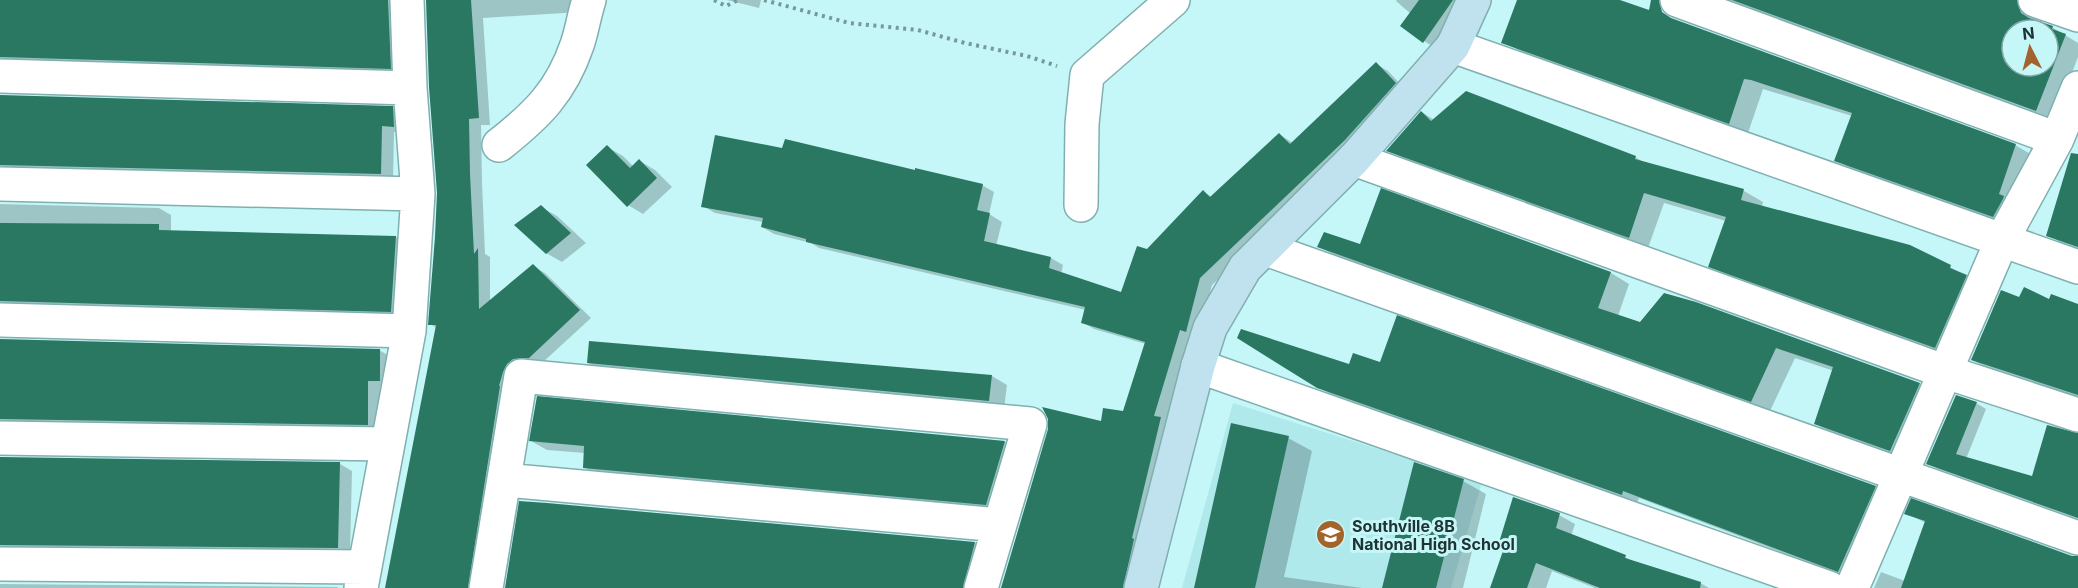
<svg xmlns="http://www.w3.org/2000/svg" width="2078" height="588" font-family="Inter,sans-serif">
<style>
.built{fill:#afe9eb}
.shadow{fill:#0003;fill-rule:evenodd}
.building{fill:#2a7861;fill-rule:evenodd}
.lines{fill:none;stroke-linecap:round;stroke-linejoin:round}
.street-casing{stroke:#80afb0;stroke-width:36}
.secondary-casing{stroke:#80afb0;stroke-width:36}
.path{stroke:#76999a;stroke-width:4;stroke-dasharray:3 4.5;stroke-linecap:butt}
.street{stroke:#fff;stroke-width:33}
.secondary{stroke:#c0e2ee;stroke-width:33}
.labels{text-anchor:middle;stroke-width:6;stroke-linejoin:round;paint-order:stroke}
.poi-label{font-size:16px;font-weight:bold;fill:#203334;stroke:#c5f7f8;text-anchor:start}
</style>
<rect width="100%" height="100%" fill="#c5f7f8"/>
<path class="built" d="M 1233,403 L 1482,482 L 1451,588 L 1182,588 Z"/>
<path class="shadow" d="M 0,0 L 402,0 L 402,75 L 0,69 Z
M 427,0 L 581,0 L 580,12 L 483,18 L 490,125 L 481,125 L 482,182 L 485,254 L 490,257 L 490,301 L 533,266 L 545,273 L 591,318 L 541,364 L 480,588 L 386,588 L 437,328 L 430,324 L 438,193 Z
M 727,0 L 761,0 L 759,8 Z
M 1397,0 L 1478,0 L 1442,52 L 1424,41 L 1411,14 L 1396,1 Z
M 1524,0 L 1615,0 L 2015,145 L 2034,156 L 2012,227 L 1855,171 L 1836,160 L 1852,116 L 1763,89 L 1748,133 L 1527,55 L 1508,44 Z
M 1725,0 L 2037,0 L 2034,14 L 2038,22 L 2052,27 L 2078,43 L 2078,57 L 2054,120 ZM 2012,30 L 2048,30 L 2048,66 L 2012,66 Z
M 1376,64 L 1388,71 L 1407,91 L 1358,147 L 1212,285 L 1198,338 L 1192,336 L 1166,422 L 1173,426 L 1135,588 L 1002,588 L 1102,423 L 1124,413 L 1146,344 L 1094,329 L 1082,322 L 1086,310 L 819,248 L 811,243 L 774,234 L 762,227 L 763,222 L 715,213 L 703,206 L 982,185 L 994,192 L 989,214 L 1002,222 L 996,246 L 1051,258 L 1063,265 L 1061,274 L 1122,294 L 1147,251 L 1203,192 L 1212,197 L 1280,135 L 1293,143 Z
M 0,96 L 392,108 L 404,115 L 406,133 L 394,132 L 393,180 L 0,177 Z
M 1422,112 L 1434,120 L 1635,157 L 1645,163 L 1744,191 L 1763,202 L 1762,207 L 1950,267 L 1985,287 L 1955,358 L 1730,277 L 1710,266 L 1726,221 L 1664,203 L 1648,248 L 1408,161 L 1389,150 Z
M 607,147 L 623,156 L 634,167 L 640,161 L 655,170 L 672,187 L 643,214 L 628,205 Z
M 2078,161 L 2078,250 L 2066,246 L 2048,235 Z
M 1381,190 L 1611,273 L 1629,284 L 1618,316 L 1640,324 L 1664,294 L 1919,384 L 1938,395 L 1910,461 L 1835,434 L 1816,424 L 1834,371 L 1795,358 L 1770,411 L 1338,257 L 1319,247 L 1361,246 Z
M 0,204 L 159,208 L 171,215 L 171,231 L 396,237 L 408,244 L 403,318 L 0,313 Z
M 541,207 L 557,216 L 586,243 L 562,262 L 546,253 Z
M 2020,299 L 2078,305 L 2078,397 L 1983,366 L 1972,360 Z
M 0,340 L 379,350 L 391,357 L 392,387 L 380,387 L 379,431 L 0,431 Z
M 588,363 L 992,376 L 1007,385 L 1004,409 L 604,371 Z
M 1380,364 L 1875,487 L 1890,496 L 1854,580 L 1639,498 L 1637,503 L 1334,396 L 1318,387 L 1350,366 Z
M 538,398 L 1005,442 L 1021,451 L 1002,513 L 600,477 L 584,467 L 585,453 L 547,450 L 531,441 Z
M 1976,403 L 1986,409 L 1966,459 L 2033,478 L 2078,435 L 2078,519 L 1938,469 L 1928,463 Z
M 1288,438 L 1312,451 L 1284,577 L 1362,588 L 1196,588 Z
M 0,458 L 340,464 L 352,471 L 350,554 L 0,557 Z
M 1463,481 L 1486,494 L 1463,588 L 1384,588 Z
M 521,503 L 975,543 L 987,550 L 975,588 L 506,588 Z
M 1906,513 L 2078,558 L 2078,588 L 1874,588 L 1881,572 L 1905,581 L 1926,523 Z
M 1559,515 L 1575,524 L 1571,536 L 1625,557 L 1636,563 L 1702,584 L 1709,588 L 1595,588 L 1552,571 L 1546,588 L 1492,588 Z
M 0,584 L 337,587 L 338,588 L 0,588 Z"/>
<path class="building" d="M 0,0 L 388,0 L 391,69 L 0,57 Z
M 426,0 L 471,0 L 479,118 L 469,119 L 470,174 L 474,254 L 478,248 L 479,309 L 533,264 L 580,310 L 529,358 L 513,359 L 507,364 L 503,372 L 499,386 L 500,386 L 468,588 L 385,588 L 436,325 L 428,325 L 435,237 L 437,193 L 429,87 Z
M 1419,0 L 1453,0 L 1423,43 L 1400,26 Z
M 1517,0 L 1620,0 L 1649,10 L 1651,0 L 1659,0 L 1662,12 L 1671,18 L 2016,144 L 1999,194 L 2004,196 L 2003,199 L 1993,217 L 1834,161 L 1852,113 L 1751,80 L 1744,79 L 1729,124 L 1501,43 Z
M 1732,0 L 2017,0 L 2021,13 L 2029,18 L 2053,26 L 2052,29 L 2066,34 L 2036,111 ZM 2012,30 L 2048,30 L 2048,66 L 2012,66 Z
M 1376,62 L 1396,83 L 1345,140 L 1200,278 L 1186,332 L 1180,330 L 1154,416 L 1161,417 L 1132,538 L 1134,539 L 1123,588 L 1001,588 L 1048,429 L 1048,419 L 1042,407 L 1101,421 L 1103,408 L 1123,411 L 1145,342 L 1081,323 L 1085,307 L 806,242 L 806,239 L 761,227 L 763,218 L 701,207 L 715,135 L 782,148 L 785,139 L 915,170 L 915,168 L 983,184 L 977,210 L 990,213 L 984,241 L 1051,257 L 1049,268 L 1121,292 L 1137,246 L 1147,249 L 1203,190 L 1210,197 L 1279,133 L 1290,144 Z
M 1466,91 L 1636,156 L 1635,159 L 1744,189 L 1741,200 L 1910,245 L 1951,265 L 1950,268 L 1967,275 L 1935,348 L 1708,267 L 1726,217 L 1644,193 L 1629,238 L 1386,151 L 1421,111 L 1431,121 Z
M 0,95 L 393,106 L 394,127 L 382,126 L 381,174 L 0,165 Z
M 607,145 L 630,168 L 639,159 L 657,178 L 627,207 L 586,165 Z
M 2071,153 L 2078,154 L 2078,247 L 2046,236 Z
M 1381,188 L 1611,272 L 1598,308 L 1640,322 L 1664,293 L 1696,302 L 1920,383 L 1890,451 L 1814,424 L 1833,367 L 1776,348 L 1751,402 L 1317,247 L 1324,232 L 1360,244 Z
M 541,205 L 571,233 L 546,254 L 514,225 Z
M 0,223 L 159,224 L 159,230 L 396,236 L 391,312 L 0,301 Z
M 2024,287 L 2049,299 L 2051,294 L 2078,304 L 2078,395 L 1971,360 L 2001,290 L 2019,297 Z
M 1397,315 L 1876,486 L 1838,572 L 1623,491 L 1622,495 L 1317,388 L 1237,338 L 1241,329 L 1349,364 L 1353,353 L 1380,362 Z
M 0,339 L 380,349 L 380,381 L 368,381 L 368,425 L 0,419 Z
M 589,341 L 992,375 L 989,401 L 587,363 Z
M 1956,395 L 1977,402 L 1956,454 L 2032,476 L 2047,425 L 2078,433 L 2078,518 L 1926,464 Z
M 537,396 L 1005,441 L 986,505 L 583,468 L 584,446 L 529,441 Z
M 1231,423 L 1289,436 L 1255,588 L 1194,588 Z
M 0,457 L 340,462 L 338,548 L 0,545 Z
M 1414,462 L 1464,479 L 1453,522 L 1436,588 L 1382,588 Z
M 1513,497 L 1560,513 L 1556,528 L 1626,555 L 1625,558 L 1701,582 L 1700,588 L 1600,588 L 1536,563 L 1527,588 L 1490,588 L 1503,551 L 1497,549 Z
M 1911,498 L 2072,556 L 2078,556 L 2078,588 L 1901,588 L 1925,521 L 1904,514 Z
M 519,501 L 547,503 L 975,542 L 963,588 L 505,588 Z"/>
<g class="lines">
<defs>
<path id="street" d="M 1677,0 L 2057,139
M 2035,0 L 2078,15
M 1453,46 L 2078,267
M 0,76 L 410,88
M 499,145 C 537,115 561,92 577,45 C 582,31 584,15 589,0
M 1354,159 L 1946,372 L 2078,415
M 0,184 L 418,194
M 1081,205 L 1082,124 L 1087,75 L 1173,0
M 1266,249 L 2078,538
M 0,320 L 409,331
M 1198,366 L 1829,588
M 0,438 L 387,444
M 505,480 L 999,525
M 0,564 L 365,567
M 361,588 L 409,331 L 418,194 L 410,88 L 407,0
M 486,588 L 521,376 L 1030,424 L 981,588
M 1852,588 L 2002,240 L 2057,139 L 2078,88"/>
<path id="secondary" d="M 1141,588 L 1198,366 L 1210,328 L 1245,268 L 1354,159 L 1453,46 L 1474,0"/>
</defs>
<use href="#street" class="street-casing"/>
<use href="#secondary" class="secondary-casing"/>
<path class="path" d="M 714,0 L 726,6 L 738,0
M 764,0 L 849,23 L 918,30 L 965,43 L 1027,56 L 1057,66"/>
<use href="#street" class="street"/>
<use href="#secondary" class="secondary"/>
</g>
<defs>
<symbol id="school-disc" viewBox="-11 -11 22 22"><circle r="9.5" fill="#a3632c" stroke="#c5f7f8"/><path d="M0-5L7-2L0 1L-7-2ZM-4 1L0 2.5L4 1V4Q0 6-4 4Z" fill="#fff"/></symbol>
</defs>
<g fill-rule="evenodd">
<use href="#school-disc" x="1314" y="518" width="33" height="33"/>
</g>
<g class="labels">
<g class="poi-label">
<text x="1352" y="532">Southville 8B<tspan x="1352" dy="18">National High School</tspan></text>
</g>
</g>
<g transform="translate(2030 48) rotate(354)"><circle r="28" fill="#c5f7f8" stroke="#83a9aa" stroke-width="1.5"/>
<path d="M0-4.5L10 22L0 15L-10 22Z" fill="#a3632c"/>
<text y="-9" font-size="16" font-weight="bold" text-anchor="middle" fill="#203334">N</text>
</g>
</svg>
